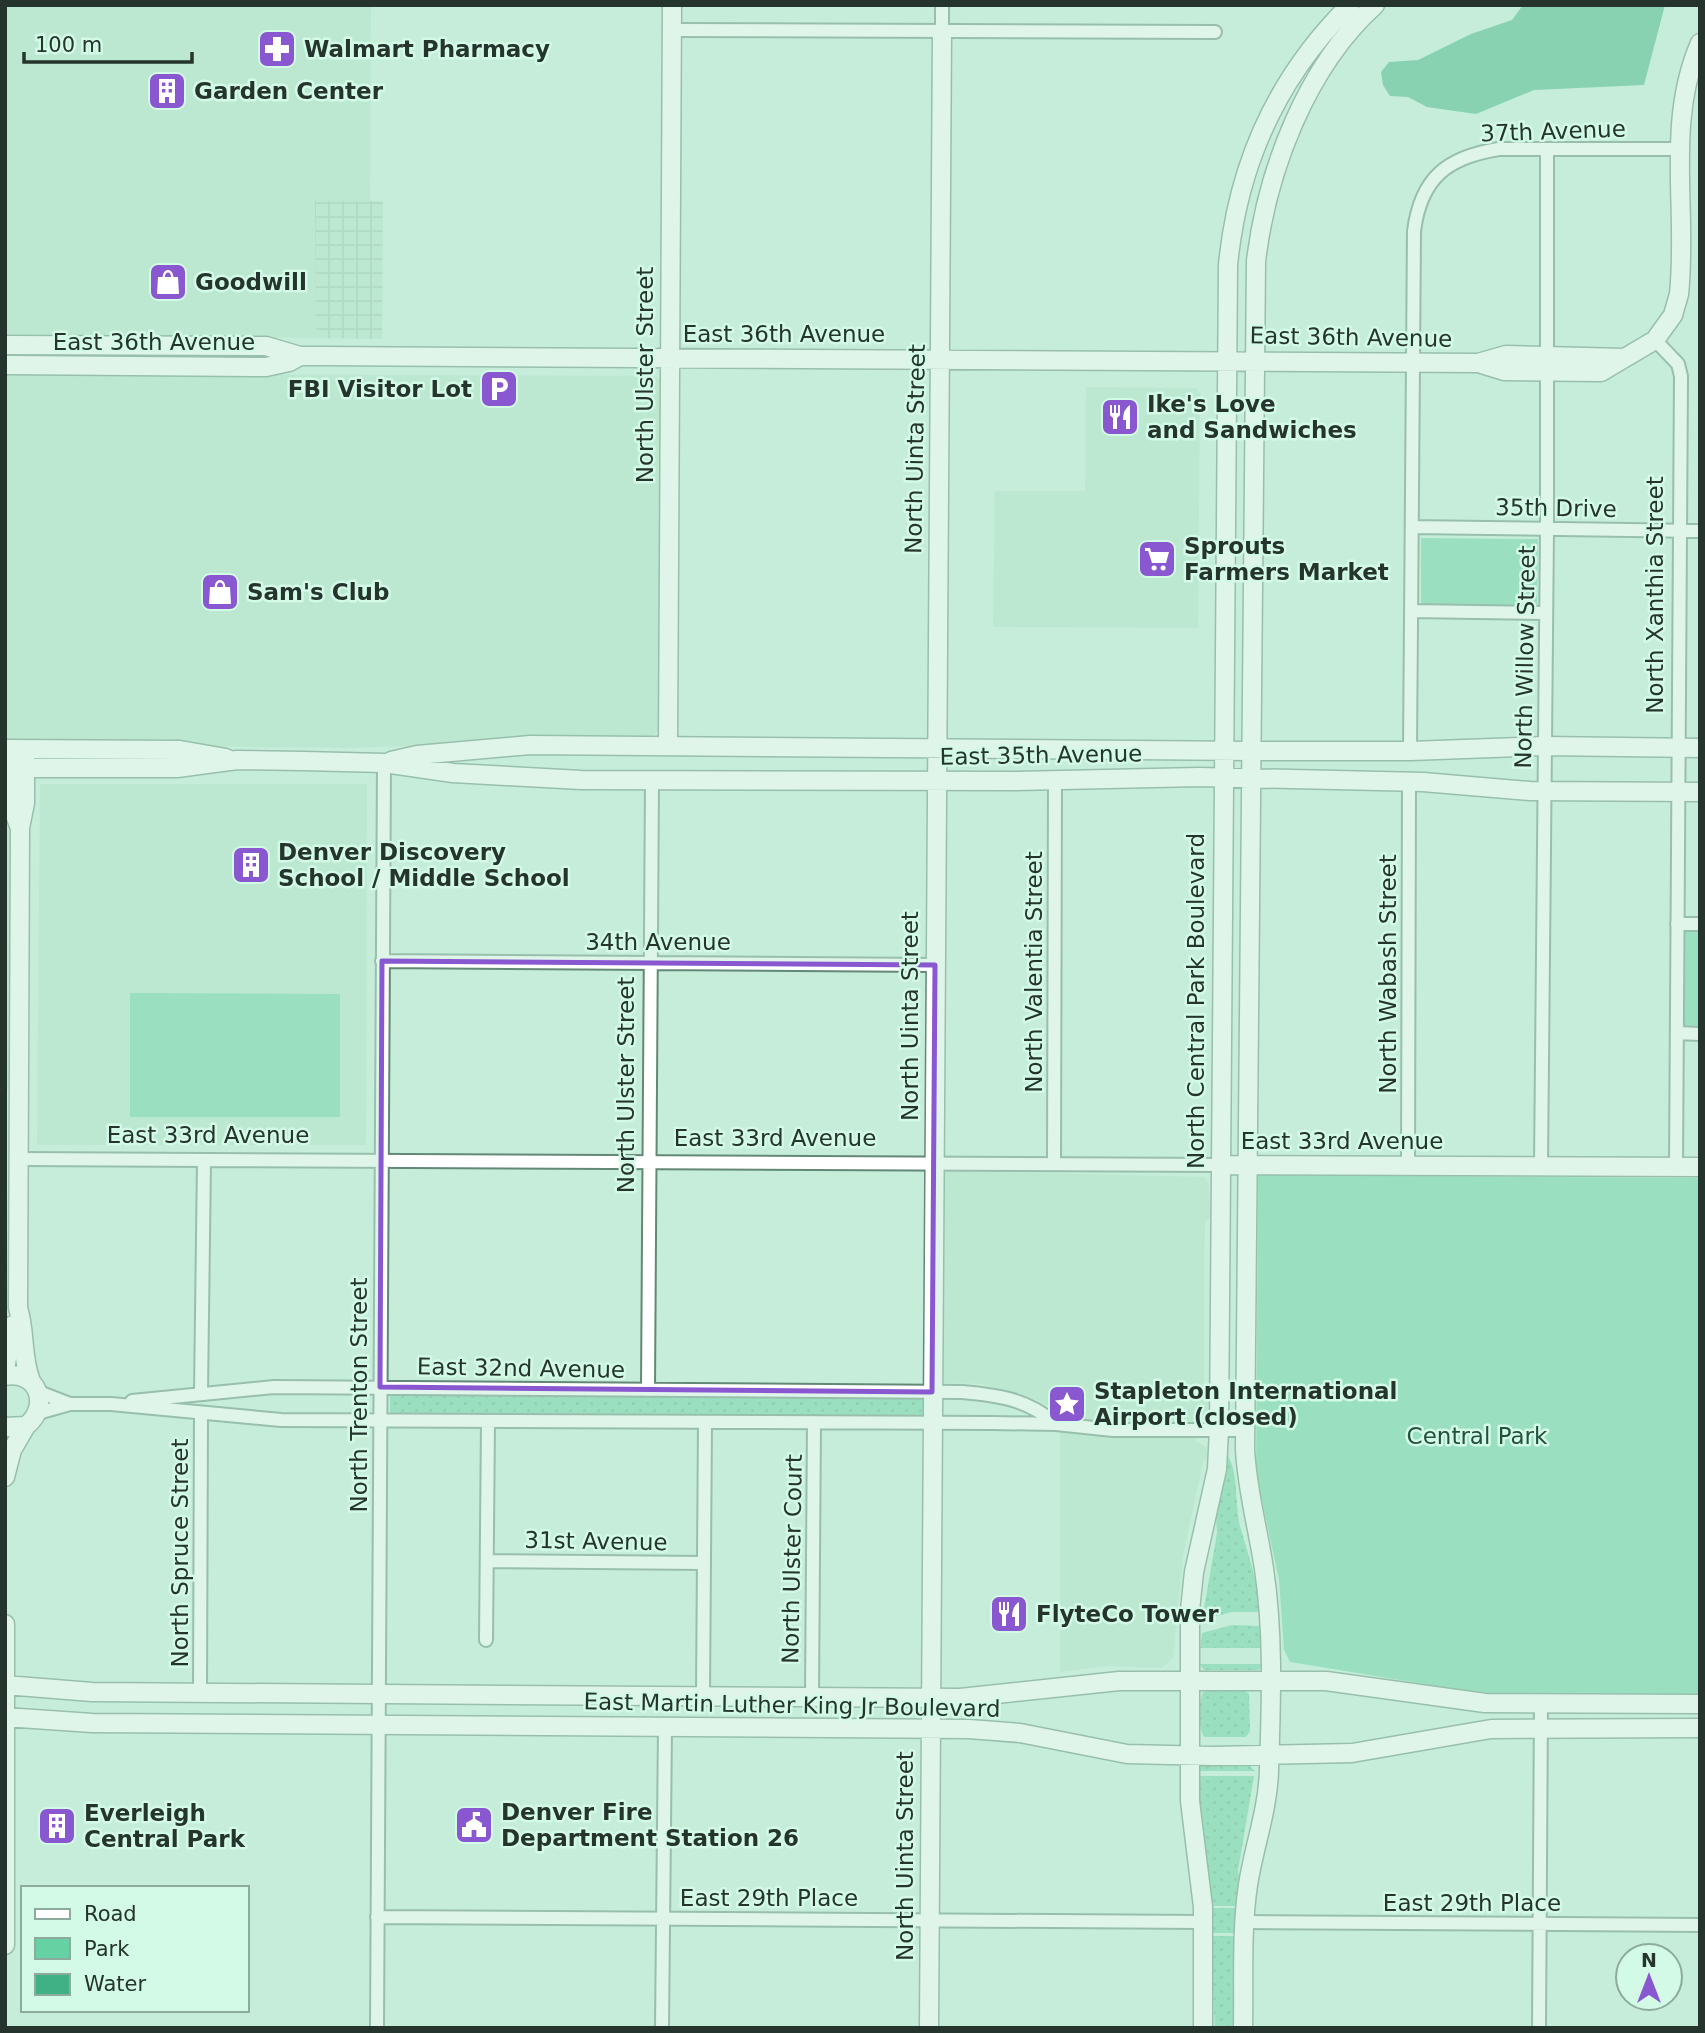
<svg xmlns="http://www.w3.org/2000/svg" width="1705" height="2033" font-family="'DejaVu Sans',sans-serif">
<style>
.built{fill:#b2e2ca}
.industrial{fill:url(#industrial-grid)}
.grass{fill:url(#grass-dots)}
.park{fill:#66d1a3}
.water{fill:#3fb184}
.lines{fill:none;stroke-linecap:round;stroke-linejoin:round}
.street-casing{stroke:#638876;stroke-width:16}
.secondary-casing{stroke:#638876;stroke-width:21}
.street{stroke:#fff;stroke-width:12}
.secondary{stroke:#fff;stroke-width:18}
.marked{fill:none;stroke:#8958d1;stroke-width:5;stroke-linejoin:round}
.labels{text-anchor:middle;stroke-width:5;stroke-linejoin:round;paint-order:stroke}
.poi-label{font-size:23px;font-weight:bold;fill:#25342d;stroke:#d2fae6;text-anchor:start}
.street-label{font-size:23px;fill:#25342d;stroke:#d2fae6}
.park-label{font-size:23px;fill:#23513e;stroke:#d2fae6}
</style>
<defs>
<pattern id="industrial-grid" width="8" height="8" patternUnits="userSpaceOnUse" patternTransform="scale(1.75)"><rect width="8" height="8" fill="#b2e2ca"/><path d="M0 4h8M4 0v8" fill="none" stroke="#99c2ae"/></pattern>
<pattern id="grass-dots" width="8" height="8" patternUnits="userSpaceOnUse" patternTransform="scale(1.75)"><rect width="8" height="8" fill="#66d1a3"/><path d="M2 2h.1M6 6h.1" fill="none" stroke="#54aa85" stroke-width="1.8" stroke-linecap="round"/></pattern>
</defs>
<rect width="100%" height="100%" fill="#c5edd9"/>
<path class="built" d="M 5,5 L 371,5 L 370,201 L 315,201 L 316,338 L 5,334 Z
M 5,373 L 655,376 L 661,380 L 662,397 L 659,729 L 650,738 L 345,748 L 5,744 Z
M 1086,387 L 1196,388 L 1200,393 L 1198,628 L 993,627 L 995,491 L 1085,491 Z
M 5,779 L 11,841 L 10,1090 L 5,1090 Z
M 40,784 L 367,784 L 366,1145 L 37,1145 Z
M 949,1171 L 1205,1177 L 1209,1184 L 1210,1218 L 1205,1221 L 1204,1398 L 1208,1402 L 1208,1411 L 1196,1421 L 1196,1441 L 1206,1447 L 1208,1457 L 1203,1462 L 1183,1556 L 1173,1658 L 1162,1668 L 1105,1666 L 1060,1672 L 1060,1410 L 1019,1393 L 981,1384 L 944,1383 L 941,1190 L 943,1175 Z"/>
<path class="industrial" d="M 315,201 L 383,201 L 382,339 L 316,338 Z"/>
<path class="grass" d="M 390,1394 L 923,1398 L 924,1416 L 392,1414 L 390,1412 Z
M 1225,1451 C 1240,1472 1234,1501 1240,1526 C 1249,1558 1257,1578 1260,1612 L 1232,1612 L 1202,1620 L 1217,1533 L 1216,1517 Z
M 1232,1625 L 1261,1626 L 1262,1648 L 1200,1648 L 1202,1633 Z
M 1199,1664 L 1262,1664 L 1262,1667 L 1258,1670 L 1204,1670 Z
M 1212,1690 L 1243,1690 L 1249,1694 L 1250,1731 L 1246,1737 L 1204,1737 C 1198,1726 1198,1704 1203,1692 Z
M 1198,1766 L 1250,1766 L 1255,1771 L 1194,1771 Z
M 1195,1776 L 1254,1776 L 1238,1871 L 1241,1888 L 1239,1906 L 1209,1906 Z
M 1209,1908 L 1238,1908 L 1237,1933 L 1210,1933 Z
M 1210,1936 L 1237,1936 L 1236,2028 L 1215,2028 Z"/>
<path class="park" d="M 1421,538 L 1538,539 L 1537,606 L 1421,605 Z
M 1685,931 L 1700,931 L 1700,1027 L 1684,1027 Z
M 130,993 L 340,994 L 340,1117 L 130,1117 Z
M 1258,1175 L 1700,1178 L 1700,1697 L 1491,1695 L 1290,1662 L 1284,1650 L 1279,1580 L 1256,1473 Z"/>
<path class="water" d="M 1523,5 L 1665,5 L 1644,85 L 1534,90 L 1476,114 L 1427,107 L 1408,97 L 1390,96 L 1383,85 L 1381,72 L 1389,62 L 1418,60 L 1471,34 L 1512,20 Z"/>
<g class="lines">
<defs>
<path id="street" d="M 671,30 L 1215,32
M 942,31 L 942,5
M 1655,340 L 1678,364 L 1681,376 L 1676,1167
M 1412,527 L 1700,531
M 1411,611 L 1545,613
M 1410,751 L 1414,231 C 1421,177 1448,157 1499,149 L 1680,149
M 1677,924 L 1700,924
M 382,961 L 935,965
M 1677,1033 L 1700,1034
M 19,1159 L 1220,1165
M 1054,1164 L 1055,779
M 1408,1166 L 1409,781
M 1541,1166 L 1547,529 L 1547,149
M 648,1390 L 652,780
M 39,1392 L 70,1404
M 201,1392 L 204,1160
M 132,1401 L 274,1387 L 962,1392 C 997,1395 1028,1399 1056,1424
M 38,1413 L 70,1404 L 111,1404 L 281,1420 L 993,1423 L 1056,1424 L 1113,1430 L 1246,1430
M 487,1561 L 704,1563
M 486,1640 L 488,1421
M 200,1693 L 201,1413
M 703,1694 L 705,1422
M 812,1695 L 814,1422
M 377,1917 L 1203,1922
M 1245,1922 L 1700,1925
M 377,2028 L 384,763
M 662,2028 L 665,1727
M 1539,2028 L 1541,1705"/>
<path id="secondary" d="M 5,345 L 266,346 L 300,356 L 322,356 L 1478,363 L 1506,355 L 1625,358
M 1478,363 L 1504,371 L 1601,372 L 1655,340 L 1673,315 L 1679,294 C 1688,210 1665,123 1700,43
M 5,365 L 266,367 L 289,362 L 300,356
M 668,746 L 672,5
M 5,749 L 180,750 L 226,758
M 25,750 L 25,803 L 20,828 L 18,1308 C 26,1332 21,1357 31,1381
M 11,757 L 11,805 L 20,828
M 391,761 L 417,755 L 530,745 L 1251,751 L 1410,751 L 1544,746 L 1700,748
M 5,768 L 177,768 L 237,760 L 303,761 L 384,763 L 453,773 L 581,780 L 1013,781 L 1199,777 L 1423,782 L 1530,791 L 1700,792
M 1220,1165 L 1700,1167
M 5,1369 L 13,1325
M 5,1376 C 38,1370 51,1406 26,1426 L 5,1427
M 5,1477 L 12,1450 L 26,1426
M 5,1624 L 5,1945
M 5,1685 L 92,1692 L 960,1698 L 1119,1681 L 1326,1681 L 1485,1703 L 1700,1704
M 5,1717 L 92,1723 L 969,1729 L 1020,1733 L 1127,1754 L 1213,1756 L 1352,1753 L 1491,1729 L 1700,1728
M 929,2028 L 942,31
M 1203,2028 L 1203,1907 L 1190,1801 L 1190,1610 L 1194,1572 L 1217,1469 L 1219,1430 L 1228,265 C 1238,163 1277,77 1350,5
M 1243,2028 C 1244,1980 1241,1932 1248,1885 C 1254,1846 1268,1810 1269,1770 C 1271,1704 1274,1635 1264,1569 C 1258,1528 1247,1491 1245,1449 L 1256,261 C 1267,171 1306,67 1375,5"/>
</defs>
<use href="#street" class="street-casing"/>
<use href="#secondary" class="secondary-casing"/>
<use href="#street" class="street"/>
<use href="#secondary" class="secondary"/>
</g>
<path d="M0 0H1705V2033H0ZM 382,961 L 935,965 L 932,1392 L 380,1387 Z" fill="#c5edd9" fill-opacity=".55" fill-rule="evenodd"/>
<path class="marked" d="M 382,961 L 935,965 L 932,1392 L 380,1387 Z"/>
<defs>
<symbol id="pharmacy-square" viewBox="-11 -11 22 22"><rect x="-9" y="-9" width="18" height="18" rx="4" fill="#8958d1" stroke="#d2fae6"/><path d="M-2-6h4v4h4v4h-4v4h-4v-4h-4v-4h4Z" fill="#fff"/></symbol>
<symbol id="building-square" viewBox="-11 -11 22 22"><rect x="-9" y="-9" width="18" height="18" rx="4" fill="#8958d1" stroke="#d2fae6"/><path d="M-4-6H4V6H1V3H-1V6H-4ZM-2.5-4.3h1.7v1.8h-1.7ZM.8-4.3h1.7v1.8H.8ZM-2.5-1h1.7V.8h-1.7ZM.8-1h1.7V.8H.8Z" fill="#fff"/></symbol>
<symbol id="shop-square" viewBox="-11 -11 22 22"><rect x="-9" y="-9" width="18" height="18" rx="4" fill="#8958d1" stroke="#d2fae6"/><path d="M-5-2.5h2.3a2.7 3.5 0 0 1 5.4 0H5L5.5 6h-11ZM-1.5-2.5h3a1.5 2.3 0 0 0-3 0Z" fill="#fff"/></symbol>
<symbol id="parking-square" viewBox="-11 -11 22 22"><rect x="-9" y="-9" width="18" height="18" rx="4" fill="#8958d1" stroke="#d2fae6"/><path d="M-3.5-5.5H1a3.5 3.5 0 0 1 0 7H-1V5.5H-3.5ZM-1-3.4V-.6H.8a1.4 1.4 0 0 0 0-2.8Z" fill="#fff"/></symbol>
<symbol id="restaurant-square" viewBox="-11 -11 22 22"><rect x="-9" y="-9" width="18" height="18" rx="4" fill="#8958d1" stroke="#d2fae6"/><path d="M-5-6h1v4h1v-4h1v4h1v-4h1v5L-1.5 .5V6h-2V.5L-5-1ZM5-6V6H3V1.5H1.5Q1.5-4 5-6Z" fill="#fff"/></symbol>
<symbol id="supermarket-square" viewBox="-11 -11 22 22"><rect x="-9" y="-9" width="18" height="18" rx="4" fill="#8958d1" stroke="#d2fae6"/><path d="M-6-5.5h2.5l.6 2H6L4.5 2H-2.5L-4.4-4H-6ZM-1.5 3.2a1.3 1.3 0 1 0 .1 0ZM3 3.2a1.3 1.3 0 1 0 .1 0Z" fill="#fff"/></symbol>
<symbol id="sight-square" viewBox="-11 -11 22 22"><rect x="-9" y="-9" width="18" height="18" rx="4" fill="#8958d1" stroke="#d2fae6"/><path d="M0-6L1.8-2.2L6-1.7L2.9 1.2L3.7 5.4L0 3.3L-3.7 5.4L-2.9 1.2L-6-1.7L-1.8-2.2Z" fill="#fff"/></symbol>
<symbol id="civic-square" viewBox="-11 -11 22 22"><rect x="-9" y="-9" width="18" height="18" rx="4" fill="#8958d1" stroke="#d2fae6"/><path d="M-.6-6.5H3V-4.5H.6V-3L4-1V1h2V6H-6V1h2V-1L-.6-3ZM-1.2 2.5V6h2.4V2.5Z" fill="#fff"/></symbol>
</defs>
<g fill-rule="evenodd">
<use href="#pharmacy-square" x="255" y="27" width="44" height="44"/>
<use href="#building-square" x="145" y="69" width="44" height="44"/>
<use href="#shop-square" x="146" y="260" width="44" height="44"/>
<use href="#parking-square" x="477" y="367" width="44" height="44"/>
<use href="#restaurant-square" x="1098" y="395" width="44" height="44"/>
<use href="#supermarket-square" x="1135" y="537" width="44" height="44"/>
<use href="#shop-square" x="198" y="570" width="44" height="44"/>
<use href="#building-square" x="229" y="843" width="44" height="44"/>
<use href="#sight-square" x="1045" y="1382" width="44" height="44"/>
<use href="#restaurant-square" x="987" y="1592" width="44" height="44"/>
<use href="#civic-square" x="452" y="1803" width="44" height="44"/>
<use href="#building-square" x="35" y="1804" width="44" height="44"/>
</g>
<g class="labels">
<g class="poi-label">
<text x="304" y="57">Walmart Pharmacy</text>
<text x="194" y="99">Garden Center</text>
<text x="195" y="290">Goodwill</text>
<text x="472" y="397" text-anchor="end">FBI Visitor Lot</text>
<text x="1147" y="412">Ike's Love<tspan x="1147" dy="26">and Sandwiches</tspan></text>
<text x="1184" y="554">Sprouts<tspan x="1184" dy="26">Farmers Market</tspan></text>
<text x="247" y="600">Sam's Club</text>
<text x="278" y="860">Denver Discovery<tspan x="278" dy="26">School / Middle School</tspan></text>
<text x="1094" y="1399">Stapleton International<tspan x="1094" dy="26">Airport (closed)</tspan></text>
<text x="1036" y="1622">FlyteCo Tower</text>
<text x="501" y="1820">Denver Fire<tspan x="501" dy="26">Department Station 26</tspan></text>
<text x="84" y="1821">Everleigh<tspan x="84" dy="26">Central Park</tspan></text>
</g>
<g class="street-label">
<text transform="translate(1553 131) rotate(-2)" y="8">37th Avenue</text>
<text x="784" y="342">East 36th Avenue</text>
<text transform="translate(1351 337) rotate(1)" y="8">East 36th Avenue</text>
<text x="154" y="350">East 36th Avenue</text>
<text transform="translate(645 375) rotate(-90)" y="8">North Ulster Street</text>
<text transform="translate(915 449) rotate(-89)" y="8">North Uinta Street</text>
<text transform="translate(1556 508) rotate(1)" y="8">35th Drive</text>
<text transform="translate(1655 595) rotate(-90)" y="8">North Xanthia Street</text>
<text transform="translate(1525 657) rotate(-89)" y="8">North Willow Street</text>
<text transform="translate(1041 755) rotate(-1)" y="8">East 35th Avenue</text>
<text x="658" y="950">34th Avenue</text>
<text transform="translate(1034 972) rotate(-90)" y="8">North Valentia Street</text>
<text transform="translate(1388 974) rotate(-90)" y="8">North Wabash Street</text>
<text transform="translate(1196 1001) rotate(-90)" y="8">North Central Park Boulevard</text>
<text transform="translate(910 1016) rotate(-90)" y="8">North Uinta Street</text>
<text transform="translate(626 1085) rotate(-90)" y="8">North Ulster Street</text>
<text x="208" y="1143">East 33rd Avenue</text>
<text x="775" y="1146">East 33rd Avenue</text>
<text x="1342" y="1149">East 33rd Avenue</text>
<text transform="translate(521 1368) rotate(1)" y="8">East 32nd Avenue</text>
<text transform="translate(359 1395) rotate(-90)" y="8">North Trenton Street</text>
<text transform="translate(596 1541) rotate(1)" y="8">31st Avenue</text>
<text transform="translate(180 1553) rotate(-90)" y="8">North Spruce Street</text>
<text transform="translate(792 1559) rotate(-89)" y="8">North Ulster Court</text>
<text transform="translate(792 1705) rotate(1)" y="8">East Martin Luther King Jr Boulevard</text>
<text transform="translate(905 1856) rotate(-90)" y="8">North Uinta Street</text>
<text x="769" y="1906">East 29th Place</text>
<text x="1472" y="1911">East 29th Place</text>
</g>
<g class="park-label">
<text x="1477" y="1444">Central Park</text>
</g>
</g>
<rect width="1705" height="2033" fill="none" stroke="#25342d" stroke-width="14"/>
<rect x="21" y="1886" width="228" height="126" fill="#d2fae6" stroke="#8dab9c" stroke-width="2"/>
<rect x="35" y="1909" width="35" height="10" fill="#ffffff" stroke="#8dab9c" stroke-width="2"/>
<text x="84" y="1921" font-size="21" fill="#25342d">Road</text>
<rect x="35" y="1938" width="35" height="21" fill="#66d1a3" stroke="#8dab9c" stroke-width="2"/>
<text x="84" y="1956" font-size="21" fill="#25342d">Park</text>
<rect x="35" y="1974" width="35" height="21" fill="#3fb184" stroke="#8dab9c" stroke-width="2"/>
<text x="84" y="1991" font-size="21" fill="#25342d">Water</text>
<g transform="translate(1649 1977)"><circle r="33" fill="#d2fae6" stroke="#8dab9c" stroke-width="2"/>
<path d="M0-5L12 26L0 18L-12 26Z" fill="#8958d1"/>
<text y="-10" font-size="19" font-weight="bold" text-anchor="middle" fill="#25342d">N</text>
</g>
<path d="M24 52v10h168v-10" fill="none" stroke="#25342d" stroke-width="3.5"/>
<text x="35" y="52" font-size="21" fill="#25342d" stroke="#d2fae6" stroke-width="5" paint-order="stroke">100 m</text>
</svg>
